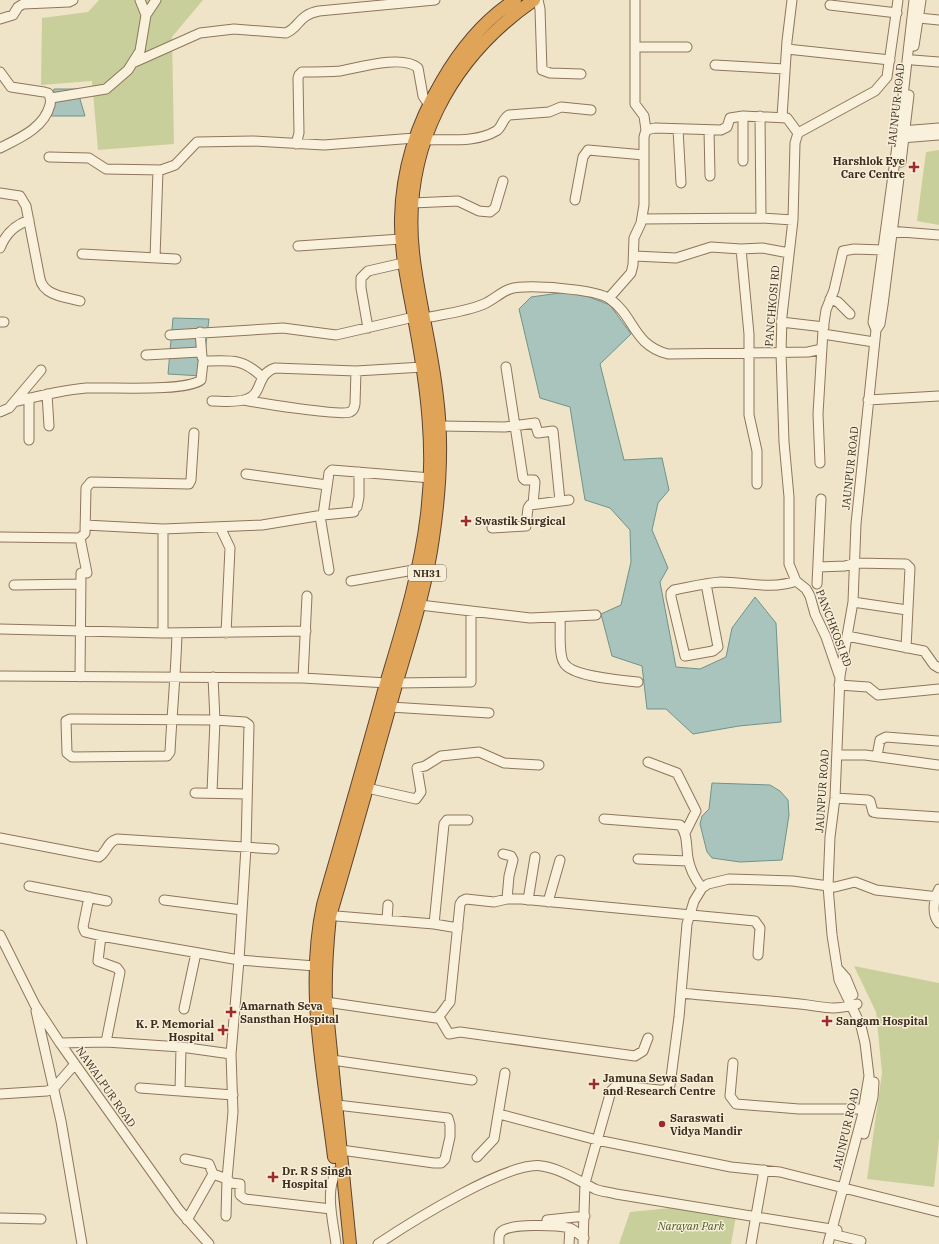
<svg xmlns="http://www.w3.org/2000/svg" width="939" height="1244" font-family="'IBM Plex Serif',serif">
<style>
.green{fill:#c9cf9b}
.water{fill:#a9c4bc;stroke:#6f938a}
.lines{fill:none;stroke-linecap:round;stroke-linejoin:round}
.minor-casing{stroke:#8d765c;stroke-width:11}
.highway-casing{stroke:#5b4430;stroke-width:14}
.minor{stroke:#faf1dc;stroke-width:9}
.highway{stroke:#e0a458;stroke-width:12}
.poi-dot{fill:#9e2a2b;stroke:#f7eed8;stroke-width:1.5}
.labels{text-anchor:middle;stroke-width:3;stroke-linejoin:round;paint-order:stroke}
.shield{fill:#f7eed8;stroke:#756857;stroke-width:1}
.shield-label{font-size:10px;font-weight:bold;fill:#3d2e20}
.street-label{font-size:11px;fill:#3d2e20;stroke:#f7eed8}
.poi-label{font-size:11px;font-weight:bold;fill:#3d2e20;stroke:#f7eed8;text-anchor:start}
.park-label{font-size:11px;font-style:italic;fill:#4d5a26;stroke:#f7eed8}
</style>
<rect width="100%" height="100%" fill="#f0e4c8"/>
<path class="green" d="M 99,0 L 203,0 L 172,37 L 174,144 L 98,150 L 92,81 L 41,85 L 42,18 L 88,12 Z
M 939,150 L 939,225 L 917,221 L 926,152 Z
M 854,966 L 939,983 L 939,1139 L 934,1187 L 867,1179 L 882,1073 L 876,1012 Z
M 690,1206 L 736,1216 L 731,1244 L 619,1244 L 630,1212 Z"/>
<path class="water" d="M 54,89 L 77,89 L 85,116 L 50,116 Z
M 574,291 L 610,305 L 631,334 L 600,364 L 624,460 L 662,458 L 669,490 L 658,503 L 652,530 L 668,568 L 660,582 L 676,667 L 700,669 L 726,657 L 732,628 L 755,597 L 776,623 L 781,722 L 739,726 L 693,734 L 666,709 L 647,709 L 642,666 L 612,656 L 601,614 L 621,605 L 631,562 L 630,530 L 610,508 L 585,500 L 570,407 L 540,398 L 519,309 L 531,297 Z
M 173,318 L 209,319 L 202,376 L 168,374 Z
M 712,783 L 770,785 L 780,791 L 788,800 L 789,815 L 782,860 L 740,862 L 712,858 L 707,852 L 700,824 L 702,816 L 709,809 Z"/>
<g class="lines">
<defs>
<path id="minor" d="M 140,0 L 146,15
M 538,0 L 540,9 L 542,70 L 550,73 L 581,74
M 635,0 L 635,104 L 644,116 L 646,130
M 830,5 L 897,13
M 919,18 L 939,20
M 0,19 L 13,15 L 18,7 L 23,4 L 69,2 L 73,0
M 914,46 L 921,0
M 635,47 L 687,47
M 787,49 L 890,60
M 913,60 L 939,62
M 135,62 L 200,33 L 234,29 L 286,33 C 300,27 298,15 319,11 L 435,0
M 715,65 L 785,69
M 0,72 L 11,87 L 44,92 L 48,93 C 51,97 51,100 50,105 C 44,128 20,138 0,148
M 51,98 L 106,89 L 128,70 L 140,51 L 146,15 L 156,0
M 760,116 L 761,218
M 782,117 L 787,41 L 792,0
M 678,129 L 681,183
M 709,130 L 710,176
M 901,131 L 939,128
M 901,138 L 939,135
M 425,140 C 447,139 476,143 496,131 C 502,128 502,119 509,115 L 549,112 L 561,107 L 591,110
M 296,144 L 299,133 L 298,78 L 299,75 L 302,72 C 315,72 327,72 340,71 C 357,68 403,54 418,68 L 423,96 L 429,105
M 49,157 L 89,158 L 106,169 L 161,170 L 175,165 L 197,142 L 253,141 L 324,145 L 415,138
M 743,161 L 743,116
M 901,162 L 909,95
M 0,193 L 20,196 L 26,206 L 40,279 C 44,296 66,297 80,301
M 575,200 L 583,157 L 588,150 L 644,155
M 412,203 L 458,201 L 479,211 L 490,212 L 495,208 L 503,181
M 642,219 L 761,218 L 793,220
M 889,231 L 939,235
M 298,246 L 401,239
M 0,248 C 6,233 15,225 29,220
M 741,249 L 749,334 L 749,415 L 757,451 L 757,484
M 82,254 L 176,259
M 635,256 L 676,258 L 711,247 L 741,249 L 762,248 L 789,253
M 155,258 L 158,170
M 609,298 L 631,273 L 633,265 L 634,238 L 641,223 L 644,205 L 644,137 L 646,130 L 655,128 L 721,130 L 727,127 L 730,118 L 743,116 L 787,118 L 798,133
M 830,299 L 838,302 L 850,314
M 425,318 C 444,314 465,312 484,304 C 493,300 501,292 510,289 C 527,284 596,289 610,299 C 635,317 633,345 668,354 L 808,352 L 822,349
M 0,322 L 4,322
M 781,322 L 824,327
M 368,328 L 361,288 L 361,278 L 368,271 L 403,263
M 876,330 L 880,324 L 883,305 L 899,178
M 200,332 L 202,357
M 823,334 L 874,342
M 170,335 L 283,328 L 336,335 L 414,317
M 146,355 L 200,352
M 506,367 L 523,478 L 525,480 L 534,480 L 535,482 L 533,504
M 47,394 L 49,426
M 29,398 L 29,440
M 244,400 C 259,403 340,416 350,412 C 354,410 354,408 355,404 L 356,371
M 868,400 L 939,396
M 212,401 C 222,401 237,403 247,399 C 263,394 256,374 275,368 L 356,371 L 423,367
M 14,402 C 38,396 62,390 86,388 C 110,387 185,392 201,380 L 203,362 L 207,361 C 232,360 244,359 262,377
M 0,412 L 9,408 L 41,370
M 440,426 L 505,427 L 535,423 L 538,433 L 553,431 L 560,501
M 820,463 L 818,414 L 823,330 L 826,310 L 834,290 L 843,251 L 854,249 L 883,250
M 246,474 L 327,485
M 357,507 L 359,497 L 359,472
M 323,515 L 329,473 L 332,470 L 431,478
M 320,516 L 329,570
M 85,525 L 163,529
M 220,527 L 230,548 L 226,633
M 492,528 L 526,526 L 528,508 L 530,505 L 569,500
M 0,537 L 80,538 L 85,533 L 86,488 L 91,482 L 189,484 L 191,480 L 194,433
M 80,538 L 87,573
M 818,567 L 845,566 L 855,563 L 906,564 L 910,568 L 906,648
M 351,581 L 419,569
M 706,584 L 718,647 L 713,651 L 685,656 L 671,597 L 671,593 L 674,590 C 690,587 705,583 721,582 C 746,582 771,590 796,581
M 817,584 L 821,499
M 14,585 L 81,584
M 853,602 L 907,610
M 420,605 L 530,618 L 596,615
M 560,617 C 561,628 558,654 564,663 C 572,677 621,680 638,682
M 0,629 L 163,633 L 306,631
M 163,633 L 163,529 L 262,525 L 323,515 L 354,512
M 847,636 L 924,651 L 934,665 L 939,668
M 839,675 L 826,637 L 815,614 L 810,596 L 806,589 L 796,581 L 789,564 L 789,497 L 784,442 L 781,353 L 782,316 L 793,220 L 795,143 L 798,133 L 875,91 L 887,77 L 898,0
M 0,676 L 303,678 L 387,683
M 80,677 L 81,573
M 303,678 L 307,596
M 396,683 L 471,682 L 471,611
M 839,685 L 868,687 L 878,695 L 939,689
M 390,707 L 489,713
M 837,755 L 865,755 L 938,765
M 877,756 L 880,740 L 886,737 L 938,741
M 648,762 L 677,773 L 696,811 L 685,833
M 367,788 L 416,799 L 421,792 L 417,768 L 425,766 L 441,756 L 479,752 L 504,763 L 539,765
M 212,792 L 215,720 L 213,677
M 195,793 L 247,794
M 835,798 L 868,800 L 870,801 L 873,812 L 878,813 L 939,817
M 604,819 L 680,825 C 688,834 686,847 688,858 C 690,870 695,879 702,888
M 0,838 L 99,857 C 107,852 107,842 117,839 L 274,849
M 503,854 L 511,856 L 513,860 L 509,876 L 507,899
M 638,859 L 688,861
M 29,886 L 107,901
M 939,889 C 934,899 931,914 939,923
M 89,897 L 83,927 L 85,932 L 101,936 L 239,960 L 315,966
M 164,900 L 242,910
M 528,900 L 535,857
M 548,902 L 560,860
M 324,915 L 434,924 L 458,928
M 387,920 L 388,905
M 434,924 L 444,824 L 447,820 L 468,820
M 0,935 L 35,1005 L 60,1043 L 179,1210 L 209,1244
M 838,969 L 846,978 L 853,995
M 681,993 C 721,997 761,1000 800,1004 C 826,1007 831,1011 857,1004
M 326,1002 L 436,1018 C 442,1015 445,1007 450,1002 L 460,904 L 462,901 L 466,899 L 494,902 L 507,899 L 521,899 L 755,921 L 760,928 L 758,955
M 184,1009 L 196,953
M 36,1011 L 61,1121 L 82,1244
M 439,1017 L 449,1034 L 460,1032 L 635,1056 L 643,1051 L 648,1038
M 106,1042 L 181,1047 L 231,1054 L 239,960 L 246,847 L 249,725 L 245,722 L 215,720 L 76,719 L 70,719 L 66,721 L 67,753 L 72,757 L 167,756 L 170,752 C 172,712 176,673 177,633
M 60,1043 L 106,1042 L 120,972 L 117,968 L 98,961 L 101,936
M 231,1054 L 233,1112 L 227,1179 L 231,1183 L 240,1184 L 240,1195 L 245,1199 L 331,1209
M 332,1060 L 472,1080
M 733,1063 L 730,1096 L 736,1104 L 799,1109 L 864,1109
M 140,1088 L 233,1095
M 180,1091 L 181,1047
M 0,1094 L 47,1091 L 54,1088 L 75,1064
M 337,1105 L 448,1118 L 450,1125 L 450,1137 L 445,1159 L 441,1163 L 434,1163 L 341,1150
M 499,1114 L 597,1140 L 731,1167 L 780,1172 L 939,1212
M 864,1134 L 873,1097 L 874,1082
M 477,1157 L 494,1139 L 505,1073
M 185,1159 L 209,1164 L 213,1174 L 227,1179 L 226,1216
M 0,1218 L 41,1219
M 187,1220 L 213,1174
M 547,1220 L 585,1216
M 836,1235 L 861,1241
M 336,1244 C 333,1221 325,1192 336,1172
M 378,1244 C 408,1224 509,1160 542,1166 C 561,1169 579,1181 595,1189 C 602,1192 610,1192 616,1194 L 837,1230
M 499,1244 C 499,1240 498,1235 501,1232 C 508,1223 557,1225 569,1228 C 574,1229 579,1235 584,1238
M 569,1244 L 570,1228
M 583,1244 L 585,1183 L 611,1091 L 615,1087 L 621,1086 L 659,1090 L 665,1090 L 670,1085 L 679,1017 L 687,924 L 694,901 L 702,888 L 708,884 L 729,879 L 793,881 L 835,887 L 855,882 L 876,890 L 939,897
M 751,1244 L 764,1170
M 828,1244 L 862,1117 L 869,1076 L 865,1043 L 861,1026 L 839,980 L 832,935 L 828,886 L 830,837 L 835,798 L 840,676 L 853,602 L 856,524 L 876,330 L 873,322 L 899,131 L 914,0"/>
<path id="highway" d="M 334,1157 C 324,1074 305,988 323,905 C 344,832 365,760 385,687 C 402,630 420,574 427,514 C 435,449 427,387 415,323 C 409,288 400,254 401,218 C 402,169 417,123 442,81 C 460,50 484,20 515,0
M 350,1244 L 326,1002 C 325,973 327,945 330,916 C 353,839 374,762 396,685 C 410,636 426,589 433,538 C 440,491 443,444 437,397 C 432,348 418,300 413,252 C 402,148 450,58 534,0"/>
</defs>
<use href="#minor" class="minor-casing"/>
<use href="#highway" class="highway-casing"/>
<use href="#minor" class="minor"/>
<use href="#highway" class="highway"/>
</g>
<g class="poi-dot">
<path d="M912 161h4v4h4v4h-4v4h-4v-4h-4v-4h4z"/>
<path d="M464 515h4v4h4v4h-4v4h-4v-4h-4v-4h4z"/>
<path d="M229 1006h4v4h4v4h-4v4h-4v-4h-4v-4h4z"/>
<path d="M825 1015h4v4h4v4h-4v4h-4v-4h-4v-4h4z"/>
<path d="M221 1024h4v4h4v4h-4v4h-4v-4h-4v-4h4z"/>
<path d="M592 1078h4v4h4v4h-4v4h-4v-4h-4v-4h4z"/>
<circle cx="662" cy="1124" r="4"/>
<path d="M271 1171h4v4h4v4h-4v4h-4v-4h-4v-4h4z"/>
</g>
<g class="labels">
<rect class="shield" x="408" y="565" width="38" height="16" rx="3"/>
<g class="shield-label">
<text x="427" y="577">NH31</text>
</g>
<g class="street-label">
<text transform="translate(896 105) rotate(-84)" y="4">JAUNPUR ROAD</text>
<text transform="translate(772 306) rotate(-85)" y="4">PANCHKOSI RD</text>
<text transform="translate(850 468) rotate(-84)" y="4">JAUNPUR ROAD</text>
<text transform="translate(834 628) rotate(69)" y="4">PANCHKOSI RD</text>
<text transform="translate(822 791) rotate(-86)" y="4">JAUNPUR ROAD</text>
<text transform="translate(106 1087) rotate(55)" y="4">NAWALPUR ROAD</text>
<text transform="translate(846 1129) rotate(-77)" y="4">JAUNPUR ROAD</text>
</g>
<g class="poi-label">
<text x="905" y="165" text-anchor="end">Harshlok Eye<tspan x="905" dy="13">Care Centre</tspan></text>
<text x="475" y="525">Swastik Surgical</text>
<text x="240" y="1010">Amarnath Seva<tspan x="240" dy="13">Sansthan Hospital</tspan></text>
<text x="836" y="1025">Sangam Hospital</text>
<text x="214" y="1028" text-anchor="end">K. P. Memorial<tspan x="214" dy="13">Hospital</tspan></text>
<text x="603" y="1082">Jamuna Sewa Sadan<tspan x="603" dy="13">and Research Centre</tspan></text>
<text x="670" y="1122">Saraswati<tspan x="670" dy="13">Vidya Mandir</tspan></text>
<text x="282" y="1175">Dr. R S Singh<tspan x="282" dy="13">Hospital</tspan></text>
</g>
<g class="park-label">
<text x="691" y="1230">Narayan Park</text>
</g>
</g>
</svg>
